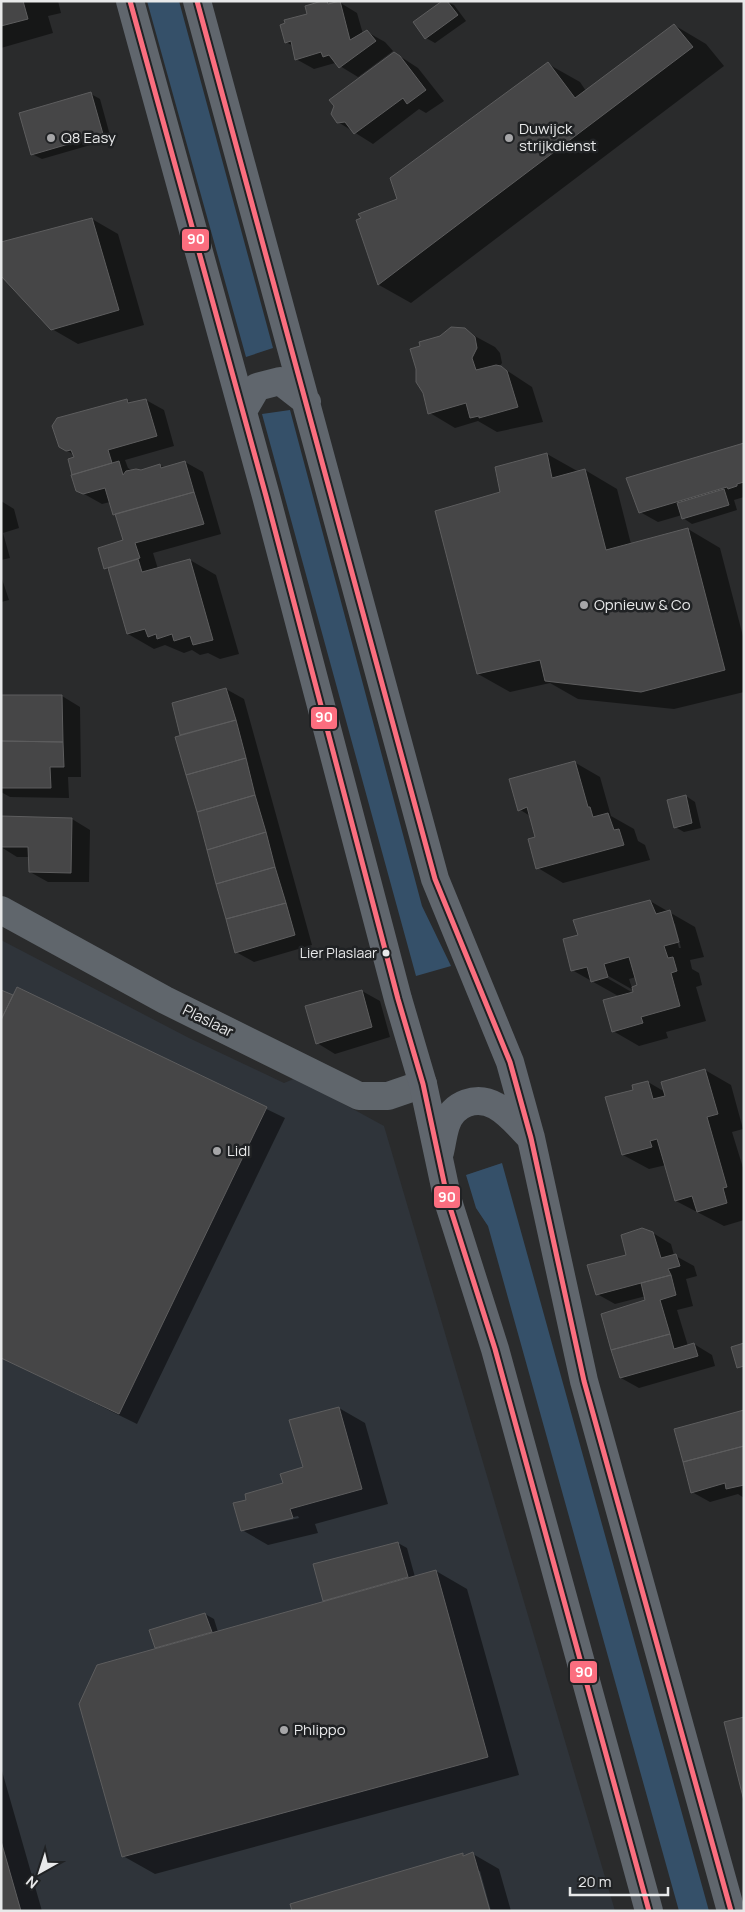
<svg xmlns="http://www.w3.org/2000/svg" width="745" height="1912" font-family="Manrope,sans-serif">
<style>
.built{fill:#2f343a}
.green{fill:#355069}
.shadow{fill:#0007;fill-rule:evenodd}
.building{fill:#464647;stroke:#5d5d5e}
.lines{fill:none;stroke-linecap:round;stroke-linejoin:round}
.street{stroke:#60666c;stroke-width:28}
.primary{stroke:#60666d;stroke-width:28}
.bus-1-casing{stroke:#202224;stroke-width:9}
.bus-1{stroke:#fb6e7f;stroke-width:5}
.poi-dot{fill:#a6a6a8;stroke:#202224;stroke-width:2}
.bus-dot{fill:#e8e9ea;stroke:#202224;stroke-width:2}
.labels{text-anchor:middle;stroke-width:5;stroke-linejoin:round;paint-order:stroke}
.bus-label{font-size:14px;fill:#e8e9ea;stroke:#202224;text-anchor:end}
.poi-label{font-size:15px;fill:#e8e9ea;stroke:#202224;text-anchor:start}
.street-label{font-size:15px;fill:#e8e9ea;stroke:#202224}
.line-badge{stroke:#202224;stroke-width:2}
.badge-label{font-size:14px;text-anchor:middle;font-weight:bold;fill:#fff}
</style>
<rect width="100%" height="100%" fill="#2a2b2c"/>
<path class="built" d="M 1,940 L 189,1038 L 284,1083 L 296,1078 L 384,1126 L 615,1911 L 1,1911 Z"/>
<path class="green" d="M 147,1 L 179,1 L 273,348 L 246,357 Z
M 290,410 L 422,906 L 451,966 L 416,976 L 262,414 Z
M 502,1163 L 709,1911 L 679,1911 L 488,1226 L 476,1208 L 466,1175 Z"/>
<path class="shadow" d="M 1,1 L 58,1 L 61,13 L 48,16 L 53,33 L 1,48 Z
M 326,1 L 332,4 L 339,2 L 357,13 L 363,34 L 367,32 L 385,42 L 393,51 L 358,77 L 335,63 L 314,69 L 296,59 L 293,46 L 286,42 L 308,15 Z
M 444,1 L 454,5 L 466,21 L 435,43 L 426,38 L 415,23 Z
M 674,25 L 706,44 L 724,66 L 411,303 L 379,285 L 358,221 L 399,200 L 392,179 L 548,64 L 580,82 L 586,91 Z
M 395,53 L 418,68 L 444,101 L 426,113 L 419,109 L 373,144 L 338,122 Z
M 91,94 L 100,99 L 111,139 L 42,159 L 32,154 Z
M 92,219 L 118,234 L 144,325 L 78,344 L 52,329 Z
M 458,327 L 495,347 L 500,353 L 502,363 L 500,366 L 532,387 L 543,422 L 497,432 L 478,421 L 455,428 L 430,413 L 422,346 L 441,337 L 448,329 Z
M 127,400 L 133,404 L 146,400 L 164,410 L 174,446 L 125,460 L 128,468 L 133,471 L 141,471 L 160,465 L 165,468 L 185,462 L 203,472 L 221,534 L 153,553 L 158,569 L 190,560 L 216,575 L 239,654 L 220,659 L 208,653 L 200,655 L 192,650 L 184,653 L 165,645 L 154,649 L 128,634 L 110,571 L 105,568 L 125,541 L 117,516 L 114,514 L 110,502 L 102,504 L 77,490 L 74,455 L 60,446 Z
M 744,444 L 744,497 L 734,500 L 737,510 L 692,524 L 683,518 L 682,515 L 658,522 L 640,512 Z
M 547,454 L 579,472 L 585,470 L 617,489 L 631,544 L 688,529 L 720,548 L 744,640 L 744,692 L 674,709 L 578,699 L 550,683 L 510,692 L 478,674 L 501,493 L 496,468 Z
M 1,501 L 14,509 L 19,528 L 3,533 L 10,558 L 1,560 Z
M 1,576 L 9,600 L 1,602 Z
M 226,689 L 244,699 L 312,945 L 254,962 L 236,952 L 173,704 Z
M 1,696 L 62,696 L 80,707 L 81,777 L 68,777 L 69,798 L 10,797 L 1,792 Z
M 574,762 L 600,777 L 611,816 L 634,829 L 638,841 L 645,845 L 650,860 L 563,883 L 538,868 L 537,838 L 530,816 L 519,809 Z
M 686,796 L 695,802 L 701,828 L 684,832 L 675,827 Z
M 1,818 L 72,819 L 90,830 L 89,882 L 48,882 L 30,872 L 30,857 L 17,857 L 1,847 Z
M 650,901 L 695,927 L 704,957 L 690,960 L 692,969 L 699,973 L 702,985 L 696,987 L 706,1021 L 666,1032 L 668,1038 L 639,1046 L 613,1031 L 620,997 L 572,970 L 579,936 ZM 671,920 L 675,924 L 681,948 L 679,948 ZM 603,973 L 635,991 L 635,994 L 602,975 ZM 636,977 L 639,986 L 632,988 L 629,979 Z
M 18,989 L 285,1118 L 137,1424 L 1,1357 L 1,991 L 14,997 Z
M 362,991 L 380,1001 L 390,1037 L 335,1054 L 317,1043 Z
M 705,1070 L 731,1085 L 743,1129 L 732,1132 L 744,1171 L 744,1220 L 724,1226 L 676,1201 L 666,1165 L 649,1169 L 623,1155 L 635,1090 L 648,1082 L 665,1092 Z
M 653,1233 L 671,1244 L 674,1255 L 694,1266 L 697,1276 L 686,1279 L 693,1306 L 677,1310 L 688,1346 L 694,1344 L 712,1355 L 715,1366 L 639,1388 L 621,1378 L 647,1301 L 646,1296 L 615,1304 L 597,1294 L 627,1256 Z
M 339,1408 L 365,1423 L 388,1504 L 315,1524 L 318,1533 L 268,1545 L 242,1530 L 247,1501 L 284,1484 L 304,1468 ZM 298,1516 L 299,1518 L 260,1527 L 260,1525 Z
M 744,1411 L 744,1498 L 738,1494 L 710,1502 L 692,1492 Z
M 398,1543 L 407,1548 L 415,1577 L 436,1571 L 467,1589 L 519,1775 L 155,1874 L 123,1856 L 158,1649 L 156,1648 L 205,1614 L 214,1619 L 218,1632 L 327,1601 L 324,1600 Z
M 1,1770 L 2,1771 L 42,1911 L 1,1911 Z
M 473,1854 L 499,1869 L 511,1911 L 491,1911 L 480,1871 L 294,1911 L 463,1855 Z"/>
<path class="building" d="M 1,1 L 23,1 L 28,19 L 1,26 Z
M 322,1 L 327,1 L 328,4 L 340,1 L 350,40 L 367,30 L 376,41 L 339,68 L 329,55 L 323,57 L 321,52 L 295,60 L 291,41 L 285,43 L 280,25 L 285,23 L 284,20 L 307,14 L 305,6 Z
M 442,1 L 447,1 L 458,15 L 425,39 L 413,22 Z
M 674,24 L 693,47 L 378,285 L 356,220 L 361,218 L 358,214 L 397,199 L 390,178 L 548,62 L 575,98 Z
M 394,52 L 400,56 L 426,90 L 407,104 L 403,98 L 354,134 L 345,122 L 337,123 L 331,114 L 334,106 L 329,100 Z
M 91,92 L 103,134 L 31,155 L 19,113 Z
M 92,218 L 119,310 L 51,330 L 1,276 L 1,242 Z
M 451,327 L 465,328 L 475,337 L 477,348 L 472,358 L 476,370 L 496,365 L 501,366 L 507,371 L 518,407 L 479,418 L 479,416 L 470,418 L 466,403 L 428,414 L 423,393 L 416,382 L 416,369 L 410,349 L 420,346 L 419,342 L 440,336 Z
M 127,399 L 128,403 L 146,399 L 157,436 L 108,450 L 112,463 L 72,475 L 68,459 L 74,457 L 71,450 L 66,451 L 59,447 L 52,426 L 57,418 Z
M 744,443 L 744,482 L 737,484 L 737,486 L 728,489 L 727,487 L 639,513 L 626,478 Z
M 547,453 L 552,478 L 585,469 L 606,550 L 688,528 L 725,670 L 641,692 L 545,681 L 540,660 L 477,674 L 435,511 L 500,492 L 495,467 Z
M 119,461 L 123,475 L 126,471 L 136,469 L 141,470 L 160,464 L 161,468 L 185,461 L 194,492 L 113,515 L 105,488 L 83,494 L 76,491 L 71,475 Z
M 724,489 L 729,505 L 682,519 L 677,503 Z
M 194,492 L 204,524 L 135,543 L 140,558 L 104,569 L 98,548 L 123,540 L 115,514 Z
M 138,559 L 142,572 L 190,559 L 213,640 L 193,645 L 190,636 L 174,641 L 172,634 L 157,639 L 156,634 L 148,637 L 145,629 L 127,634 L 108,568 Z
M 226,688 L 236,720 L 180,735 L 172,703 Z
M 1,695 L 62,695 L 63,742 L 1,741 Z
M 236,720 L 246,758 L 186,775 L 175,737 Z
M 1,741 L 63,742 L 64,767 L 50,767 L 51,788 L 1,788 Z
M 246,758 L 255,795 L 197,812 L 186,775 Z
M 575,761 L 588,807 L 590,807 L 593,817 L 608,813 L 614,830 L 619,829 L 624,845 L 536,869 L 528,839 L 535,837 L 527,807 L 518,811 L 509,779 Z
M 255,795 L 266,832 L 207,850 L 197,812 Z
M 686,795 L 692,823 L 674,828 L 667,800 Z
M 1,816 L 72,818 L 71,873 L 29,872 L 28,847 L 1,847 Z
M 266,832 L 275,867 L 216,884 L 207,850 Z
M 275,867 L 286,903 L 226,919 L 216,884 Z
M 650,900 L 656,914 L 670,910 L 679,942 L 664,946 L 668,958 L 673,957 L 677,971 L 671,973 L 680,1006 L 641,1017 L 643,1023 L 612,1032 L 603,1000 L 633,992 L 632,987 L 637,985 L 629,957 L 604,964 L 608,977 L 591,982 L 587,967 L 571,971 L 563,939 L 578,935 L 573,920 Z
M 286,903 L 295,935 L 235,953 L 226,919 Z
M 17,987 L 267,1107 L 119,1414 L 1,1358 L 1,1020 Z
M 1,990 L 13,995 L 1,1020 Z
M 362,990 L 372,1027 L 316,1044 L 305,1006 Z
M 705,1069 L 718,1114 L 707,1117 L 727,1187 L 723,1188 L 727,1203 L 697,1212 L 692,1196 L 675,1201 L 657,1139 L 650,1141 L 652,1147 L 622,1155 L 605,1097 L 633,1090 L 632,1085 L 648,1081 L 653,1099 L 665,1096 L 661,1082 Z
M 642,1228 L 653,1232 L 661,1258 L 676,1254 L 680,1266 L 668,1269 L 671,1275 L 596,1295 L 587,1265 L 626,1255 L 621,1235 Z
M 671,1275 L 676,1295 L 660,1300 L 670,1334 L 611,1350 L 601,1314 L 645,1300 L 641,1283 Z
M 670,1334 L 674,1349 L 694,1343 L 698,1356 L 620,1378 L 611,1350 Z
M 744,1343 L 744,1366 L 737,1368 L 731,1347 Z
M 339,1407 L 362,1489 L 290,1509 L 293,1518 L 241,1531 L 233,1503 L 246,1500 L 245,1494 L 283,1483 L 280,1474 L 303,1467 L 289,1420 Z
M 744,1410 L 744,1446 L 683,1462 L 674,1429 Z
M 744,1446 L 744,1485 L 726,1489 L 725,1483 L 691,1493 L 683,1462 Z
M 398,1542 L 408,1577 L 323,1601 L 313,1564 Z
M 436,1570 L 488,1757 L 122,1857 L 79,1704 L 97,1665 Z
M 205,1613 L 212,1632 L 155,1648 L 149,1630 Z
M 744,1717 L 744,1801 L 724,1722 Z
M 1,1841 L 21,1911 L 1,1911 Z
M 473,1852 L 490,1911 L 292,1911 L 290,1904 L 463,1853 L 463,1856 Z"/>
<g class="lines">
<path class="street" d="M 1,910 L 165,1000 L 359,1096 L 388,1096 L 423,1084"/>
<path class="primary" d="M 130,1 L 266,496 L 398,999 L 423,1084 L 448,1201 L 495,1349 L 649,1911
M 197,1 L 435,879 L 510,1062 L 531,1138 L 584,1381 L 731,1911
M 243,411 L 257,387 L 280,381 L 307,402
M 440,1152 C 442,1144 443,1134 446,1125 C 453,1103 477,1095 496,1106 C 509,1113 521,1128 531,1138"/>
<defs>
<path id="bus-1" d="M 130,1 L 266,496 L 398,999 L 423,1084 L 448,1201 L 495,1349 L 649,1911
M 197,1 L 435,879 L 510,1062 L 531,1138 L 584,1381 L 731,1911"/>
</defs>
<use href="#bus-1" class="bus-1-casing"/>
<use href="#bus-1" class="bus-1"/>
</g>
<g class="poi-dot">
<circle cx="51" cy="138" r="5"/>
<circle cx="509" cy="138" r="5"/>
<circle cx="584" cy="605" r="5"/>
<circle cx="217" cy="1151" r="5"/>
<circle cx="284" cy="1730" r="5"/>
</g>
<circle class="bus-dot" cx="386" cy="953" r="4.5"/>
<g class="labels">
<g class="bus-label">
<text x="377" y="958">Lier Plaslaar</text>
</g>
<g class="poi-label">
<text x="519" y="134">Duwijck<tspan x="519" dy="17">strijkdienst</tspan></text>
<text x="61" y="143">Q8 Easy</text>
<text x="594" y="610">Opnieuw &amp; Co</text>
<text x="227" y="1156">Lidl</text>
<text x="294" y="1735">Phlippo</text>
</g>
<g class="street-label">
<text transform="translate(208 1021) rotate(26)" y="5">Plaslaar</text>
</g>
</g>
<g class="line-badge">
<rect x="181" y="228" width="29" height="24" rx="5" fill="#fb6e7f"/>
<rect x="310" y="706" width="28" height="24" rx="5" fill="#fb6e7f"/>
<rect x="433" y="1185" width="28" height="24" rx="5" fill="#fb6e7f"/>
<rect x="569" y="1660" width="29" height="24" rx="5" fill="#fb6e7f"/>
</g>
<g class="badge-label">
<text x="196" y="244">90</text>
<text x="324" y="722">90</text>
<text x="447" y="1202">90</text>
<text x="584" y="1677">90</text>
</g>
<rect width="745" height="1912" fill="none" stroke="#e8e9ea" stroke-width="5"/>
<g transform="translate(40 1872) rotate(219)" stroke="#202224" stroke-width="4" paint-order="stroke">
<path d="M0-4L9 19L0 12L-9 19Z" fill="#e8e9ea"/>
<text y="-8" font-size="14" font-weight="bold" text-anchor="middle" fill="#e8e9ea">N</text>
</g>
<path d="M570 1887v8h98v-8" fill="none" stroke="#e8e9ea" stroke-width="2.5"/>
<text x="578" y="1887" font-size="15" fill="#e8e9ea" stroke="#202224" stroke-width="4" paint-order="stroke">20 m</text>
</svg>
